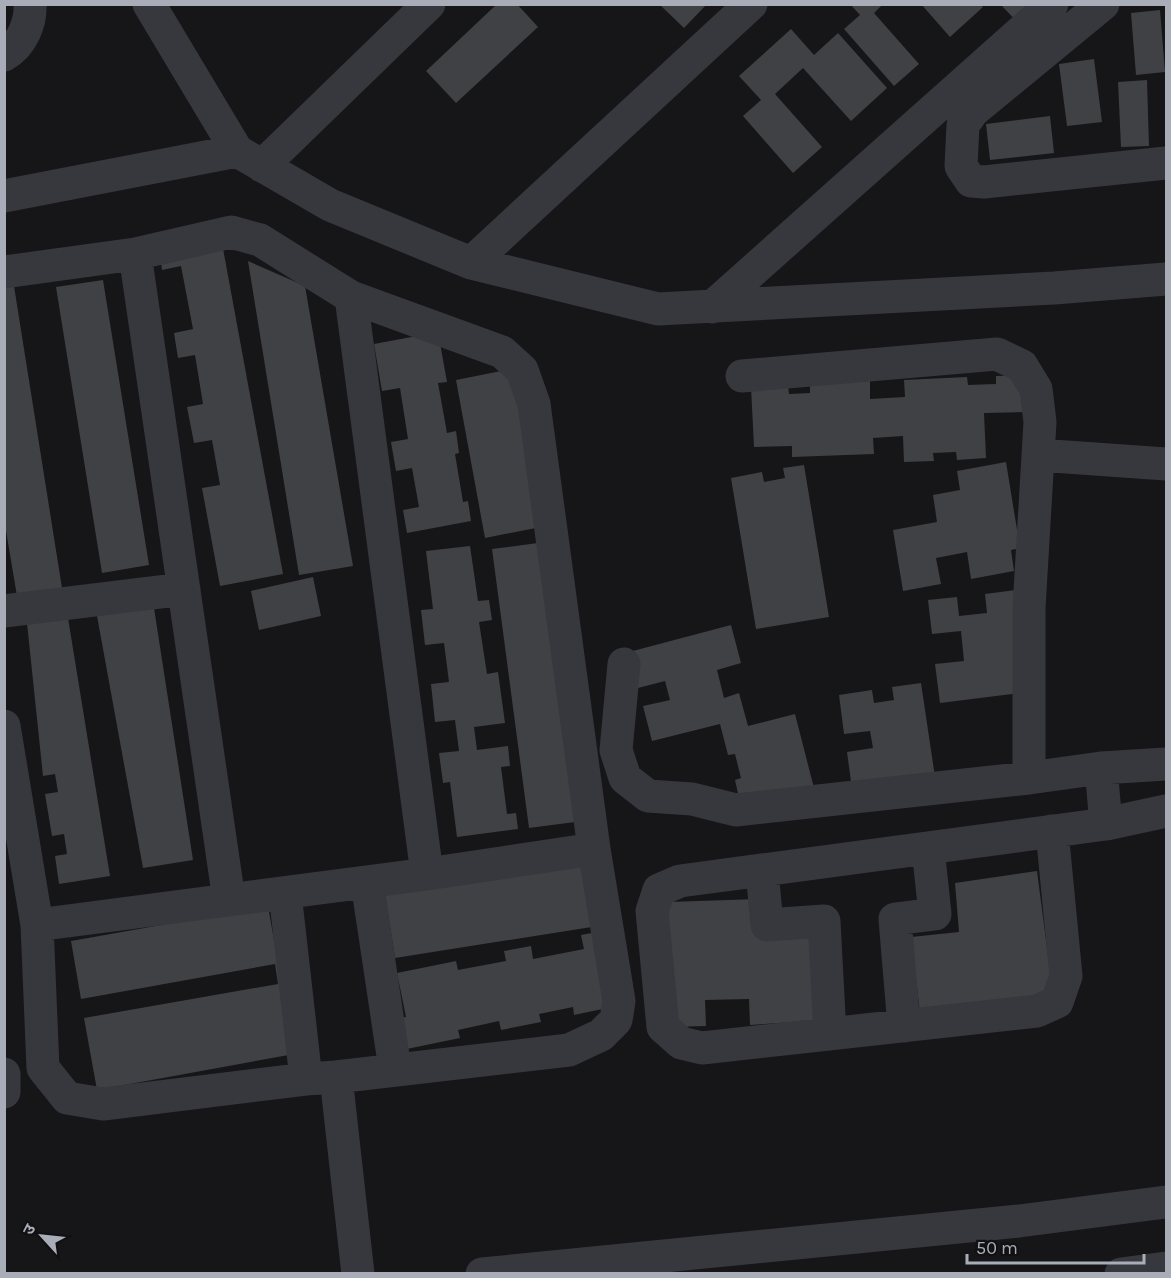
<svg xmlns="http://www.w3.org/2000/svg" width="1171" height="1278" font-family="Karla,'Noto Sans Devanagari',sans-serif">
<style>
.building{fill:#404145}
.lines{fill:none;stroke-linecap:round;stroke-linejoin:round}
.minor{stroke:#37383d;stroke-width:33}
</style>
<rect width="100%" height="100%" fill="#161618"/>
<path class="building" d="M 497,4 L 517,4 L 538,27 L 456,103 L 426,71 Z
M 659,4 L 707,4 L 684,28 Z
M 850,4 L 883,4 L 874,13 L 919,64 L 894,86 L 844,29 L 860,15 Z
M 921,4 L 980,4 L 983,7 L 950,37 Z
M 1000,4 L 1048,4 L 1023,28 Z
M 1160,10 L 1165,72 L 1136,75 L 1131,13 Z
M 791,29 L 814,55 L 838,33 L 887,88 L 851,121 L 803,68 L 775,94 L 822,147 L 793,173 L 743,116 L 761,100 L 739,76 Z
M 1094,59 L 1102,122 L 1067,126 L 1059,64 Z
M 1147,80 L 1149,146 L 1121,147 L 1118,82 Z
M 1050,116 L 1054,153 L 990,160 L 986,124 Z
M 222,243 L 283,574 L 220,586 L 202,488 L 220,485 L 212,440 L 194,443 L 187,407 L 203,404 L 195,355 L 178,358 L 174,333 L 193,329 L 181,266 L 162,270 L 160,255 Z
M 248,261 L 305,286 L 353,566 L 299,575 Z
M 103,280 L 149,565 L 102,573 L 56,287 Z
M 14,286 L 62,588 L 17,596 L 4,519 L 4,287 Z
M 438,332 L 447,382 L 438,383 L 447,433 L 456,431 L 459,453 L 455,454 L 463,502 L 468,501 L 471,521 L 407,533 L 403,510 L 419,507 L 412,468 L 396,471 L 391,442 L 408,439 L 400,388 L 382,391 L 374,344 Z
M 511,369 L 541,527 L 485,538 L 456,380 Z
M 1023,375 L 1024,412 L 984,413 L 986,458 L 957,460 L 956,452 L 933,453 L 934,461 L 904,462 L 903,436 L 873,438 L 874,454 L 792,457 L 792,446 L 754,447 L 751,387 L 788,385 L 789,394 L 810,393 L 810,384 L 870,381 L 870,399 L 905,397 L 904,380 L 967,377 L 968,385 L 996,384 L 996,376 Z
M 1006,462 L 1020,548 L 1011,550 L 1014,571 L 971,579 L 967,552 L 936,558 L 941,584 L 903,591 L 893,530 L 937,522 L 933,495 L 960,490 L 957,471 Z
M 804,465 L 829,617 L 756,629 L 731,478 L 762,472 L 764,482 L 785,478 L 783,468 Z
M 538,543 L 575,822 L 529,828 L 492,549 Z
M 470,546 L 478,601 L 489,600 L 492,620 L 479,622 L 487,674 L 498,672 L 505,723 L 474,727 L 477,750 L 508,746 L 510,766 L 501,767 L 507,814 L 516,813 L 518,829 L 457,837 L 450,782 L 443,783 L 439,753 L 459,751 L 455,720 L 435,722 L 431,684 L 449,682 L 444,643 L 425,645 L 421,610 L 433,609 L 426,551 Z
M 313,577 L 321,616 L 259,630 L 251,591 Z
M 1016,590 L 1027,692 L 940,703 L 935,664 L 964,661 L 961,631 L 932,634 L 928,600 L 957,597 L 959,616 L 987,613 L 985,594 Z
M 154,608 L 193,860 L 143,868 L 97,616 Z
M 68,618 L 110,876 L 59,884 L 55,856 L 67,854 L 64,834 L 52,836 L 45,794 L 58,792 L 55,774 L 43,776 L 27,623 Z
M 731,625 L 741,663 L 717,670 L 724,698 L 739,693 L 748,726 L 795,714 L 814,788 L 741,807 L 735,780 L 741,778 L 735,754 L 728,755 L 720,724 L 652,741 L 643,706 L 670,700 L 665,681 L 638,688 L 629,652 Z
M 921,683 L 935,777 L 852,789 L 847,752 L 873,748 L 870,731 L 844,734 L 839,695 L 872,690 L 874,703 L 894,700 L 892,687 Z
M 588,863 L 598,926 L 395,958 L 385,894 Z
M 1037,871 L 1053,994 L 920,1013 L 911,937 L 959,932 L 955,883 Z
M 759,899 L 815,930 L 819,1020 L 750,1025 L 749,999 L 705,1000 L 706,1026 L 671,1027 L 668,902 Z
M 268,906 L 294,1054 L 97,1090 L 84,1018 L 278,984 L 275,964 L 81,999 L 71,941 Z
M 597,932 L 612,1007 L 574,1015 L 573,1007 L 539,1014 L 541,1022 L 501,1030 L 499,1021 L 458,1030 L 460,1038 L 397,1051 L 390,1020 L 406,1017 L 397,973 L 456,961 L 458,970 L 506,961 L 504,951 L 531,946 L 533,959 L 584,949 L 581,935 Z"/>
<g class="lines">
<path class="minor" d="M 149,4 L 237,151 L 330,205 L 471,263 L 658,309 L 1054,288 L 1166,279
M 1103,4 L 973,111 L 963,125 L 961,166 L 971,181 L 984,182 L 1166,163
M 4,55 C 22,45 31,23 30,4
M 262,166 L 429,4
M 4,196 L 237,151
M 135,254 L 229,900
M 471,263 L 751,4
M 4,272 L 135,254 L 231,232 L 260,240 L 351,297 L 502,352 L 522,370 L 534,404 L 594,849 L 619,1001 L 616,1020 L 601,1035 L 569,1050 L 336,1077 L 306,1079 L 103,1104 L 67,1098 L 43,1068 L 37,925 L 4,726
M 351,297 L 427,874
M 712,307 L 1052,4
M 742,376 L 997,354 L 1022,366 L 1036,389 L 1040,422 L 1029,608 L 1029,778
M 1038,455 L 1166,464
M 4,611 L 184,589
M 624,664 L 616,750 L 625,778 L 648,796 L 692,799 L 736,810 L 1029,778 L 1101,768 L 1166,764
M 1101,768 L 1106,824
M 1052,831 L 1066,976 L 1057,1002 L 1037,1011 L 702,1048 L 681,1043 L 663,1027 L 652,911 L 659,890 L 680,881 L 1106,824 L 1166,811
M 762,870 L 767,925 L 824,921 L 830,1034
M 367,882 L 395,1069
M 285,893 L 306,1079
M 37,925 L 427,874 L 594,849
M 904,1026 L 895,919 L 935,914 L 928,848
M 4,1074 L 4,1092
M 336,1077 L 358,1274
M 482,1274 L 1019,1221 L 1166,1202
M 1121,1274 L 1166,1268"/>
</g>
<rect width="1171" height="1278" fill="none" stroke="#a8adb8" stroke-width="12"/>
<g transform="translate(42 1236) rotate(297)" stroke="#111113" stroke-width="4.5" paint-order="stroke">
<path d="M0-4.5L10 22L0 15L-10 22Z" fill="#a8adb8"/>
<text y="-9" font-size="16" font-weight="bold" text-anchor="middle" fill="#a8adb8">उ</text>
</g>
<path d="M967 1254v9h177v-9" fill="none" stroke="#a8adb8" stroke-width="3"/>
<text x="976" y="1254" font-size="18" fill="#a8adb8" stroke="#111113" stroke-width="4.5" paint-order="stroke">50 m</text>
</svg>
